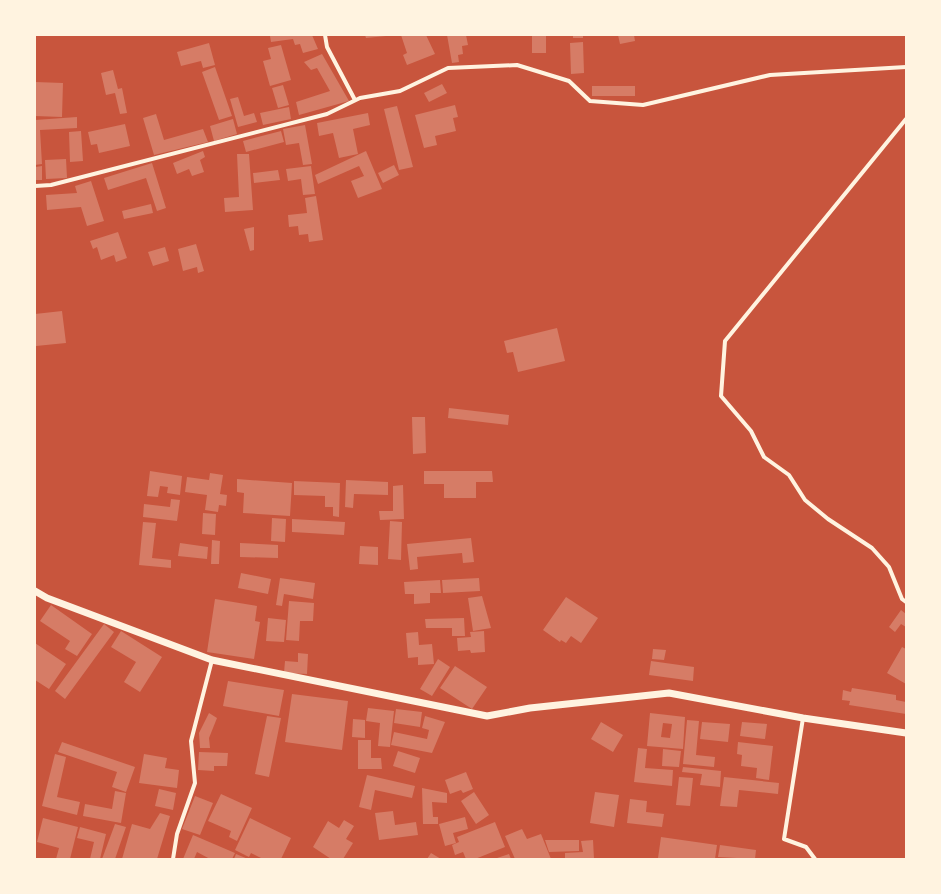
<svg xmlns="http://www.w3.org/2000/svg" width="941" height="894" font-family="'Space Grotesk',sans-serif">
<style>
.building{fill:#d67c66;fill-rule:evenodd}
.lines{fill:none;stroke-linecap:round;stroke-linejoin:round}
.minor{stroke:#fff3e0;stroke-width:4}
.tertiary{stroke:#fff3e0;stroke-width:7}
</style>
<rect width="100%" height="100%" fill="#c8553d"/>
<path class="building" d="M 278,35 L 312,35 L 318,49 L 303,53 L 300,44 L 295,45 L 293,39 L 271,42 L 270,36 Z
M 365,35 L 386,35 L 386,36 L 366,38 Z
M 401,35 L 426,35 L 435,54 L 407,65 L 403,55 L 407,53 Z
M 447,35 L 466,35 L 468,45 L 462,46 L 463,54 L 458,55 L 459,62 L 452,63 Z
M 532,35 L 546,35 L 546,53 L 532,53 Z
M 573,35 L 583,35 L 583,38 L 573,38 Z
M 618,35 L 634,35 L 635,41 L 620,44 Z
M 583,42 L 584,73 L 571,74 L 570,43 Z
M 209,43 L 215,65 L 203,68 L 201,61 L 181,66 L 177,52 Z
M 281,45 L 291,80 L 270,86 L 263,61 L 271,59 L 268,48 Z
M 322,54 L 349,101 L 299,115 L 296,102 L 330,91 L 317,68 L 311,70 L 304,62 Z
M 215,67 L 232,116 L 219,120 L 202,72 Z
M 113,70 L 118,89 L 122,88 L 127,113 L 120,114 L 115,93 L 106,95 L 101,73 Z
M 35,82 L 63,83 L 62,117 L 35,116 Z
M 442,84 L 447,93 L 429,102 L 424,93 Z
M 283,85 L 289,105 L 278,108 L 272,88 Z
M 592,86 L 635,86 L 635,96 L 592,96 Z
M 238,97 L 244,116 L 254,113 L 257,122 L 238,127 L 230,99 Z
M 455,105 L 458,117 L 453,118 L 456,131 L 435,136 L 437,145 L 424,148 L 415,115 Z
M 397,106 L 413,167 L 399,170 L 384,109 Z
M 289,107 L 291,119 L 263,125 L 260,113 Z
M 368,113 L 370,125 L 353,129 L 358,154 L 339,158 L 333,133 L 319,136 L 317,123 Z
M 156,114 L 164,140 L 203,129 L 208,142 L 154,155 L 143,118 Z
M 77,117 L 77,128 L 40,130 L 42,164 L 35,165 L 35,120 Z
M 233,119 L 237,134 L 214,141 L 210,126 Z
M 125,124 L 130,146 L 99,153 L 97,144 L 91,145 L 88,132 Z
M 305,125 L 312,164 L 303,165 L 299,143 L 286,145 L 283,129 Z
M 81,131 L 83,161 L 70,162 L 69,132 Z
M 281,131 L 284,142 L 246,152 L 243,141 Z
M 203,151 L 205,157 L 200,160 L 204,172 L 192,176 L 189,169 L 177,174 L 173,163 Z
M 366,151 L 382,189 L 358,198 L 351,181 L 364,176 L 359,166 L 318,184 L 315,175 Z
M 237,154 L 249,154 L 253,210 L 225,212 L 224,198 L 239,197 Z
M 66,159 L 67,178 L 46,179 L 45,160 Z
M 152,163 L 166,208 L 157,211 L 146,178 L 108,190 L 104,178 Z
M 394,165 L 399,175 L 383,183 L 378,173 Z
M 42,166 L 42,180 L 35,180 L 35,167 Z
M 311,166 L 315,194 L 303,195 L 301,179 L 288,181 L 286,169 Z
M 278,170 L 280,180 L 254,183 L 253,173 Z
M 91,181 L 104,221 L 87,226 L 81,207 L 47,210 L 46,195 L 77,193 L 75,186 Z
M 316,196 L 323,240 L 309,242 L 308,234 L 299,235 L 298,226 L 289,227 L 288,215 L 307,213 L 305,198 Z
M 151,204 L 153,213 L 124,219 L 122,211 Z
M 254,227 L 254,250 L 250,251 L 244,229 Z
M 118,232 L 127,258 L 116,262 L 114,255 L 101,260 L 97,247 L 93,249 L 90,241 Z
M 196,244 L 204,271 L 198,273 L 197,267 L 183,271 L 178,249 Z
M 165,247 L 169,261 L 153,266 L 148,252 Z
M 62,311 L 66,343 L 36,346 L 35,314 Z
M 557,328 L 565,361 L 518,372 L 513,352 L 507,353 L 504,341 Z
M 449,408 L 509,415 L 508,425 L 448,418 Z
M 412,417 L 425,417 L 426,453 L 413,454 Z
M 150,471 L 182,476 L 180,495 L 167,493 L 168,487 L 160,486 L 158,497 L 147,496 Z
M 424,471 L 492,471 L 493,482 L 476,482 L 476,498 L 444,498 L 444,484 L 424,484 Z
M 210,473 L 223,475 L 220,494 L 227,495 L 226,506 L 219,505 L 218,512 L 205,510 L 207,495 L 185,492 L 187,477 L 209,480 Z
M 237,479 L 292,483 L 290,516 L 243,513 L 244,493 L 237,492 Z
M 346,480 L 388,482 L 388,495 L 354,494 L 353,508 L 345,507 Z
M 294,481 L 340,483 L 339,517 L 333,516 L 333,507 L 325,507 L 325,496 L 294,495 Z
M 403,485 L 404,519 L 380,520 L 379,511 L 393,511 L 393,486 Z
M 171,499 L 180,500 L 177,521 L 143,517 L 144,504 L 170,507 Z
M 203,513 L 216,514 L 215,535 L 202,534 Z
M 272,518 L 286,519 L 285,542 L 271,541 Z
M 292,519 L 345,522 L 344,535 L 292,532 Z
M 390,521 L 402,522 L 401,560 L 388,559 Z
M 143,522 L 156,523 L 152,558 L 171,560 L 171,568 L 139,565 Z
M 471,538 L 474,562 L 463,563 L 462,553 L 417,557 L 418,569 L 410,570 L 407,544 Z
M 212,540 L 220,541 L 219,564 L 211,564 Z
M 180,543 L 208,547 L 207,559 L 178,556 Z
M 240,543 L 278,545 L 278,558 L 240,557 Z
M 360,546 L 378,547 L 378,565 L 359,564 Z
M 241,573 L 271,579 L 268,594 L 238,588 Z
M 280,578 L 315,583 L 313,599 L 284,594 L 282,606 L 276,605 Z
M 479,578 L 480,591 L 443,593 L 442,580 Z
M 440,580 L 441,593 L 430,593 L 430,603 L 414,604 L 414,594 L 405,594 L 404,582 Z
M 482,596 L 491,628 L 473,631 L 468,598 Z
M 566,597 L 598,618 L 581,643 L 571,636 L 566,643 L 561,640 L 560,642 L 543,630 Z
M 215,599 L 257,606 L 255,621 L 260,622 L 254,659 L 207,652 Z
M 289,601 L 314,603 L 313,621 L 300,621 L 299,641 L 286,640 Z
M 51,605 L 92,634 L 77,656 L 65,649 L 70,641 L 40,621 Z
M 901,610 L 906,614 L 906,627 L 901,624 L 895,632 L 889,627 Z
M 268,618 L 286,620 L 284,642 L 266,641 Z
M 464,618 L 465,636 L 452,636 L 452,628 L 426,628 L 425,619 Z
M 104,624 L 114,632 L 65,699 L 55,691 Z
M 121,631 L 162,657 L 140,692 L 124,682 L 136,662 L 111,647 Z
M 484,631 L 485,652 L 471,653 L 470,650 L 458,651 L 457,638 L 471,637 L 470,632 Z
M 418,632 L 419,645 L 432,644 L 434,664 L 418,665 L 418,657 L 408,658 L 406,633 Z
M 35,643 L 66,664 L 49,689 L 35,680 Z
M 902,647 L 906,649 L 906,684 L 887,673 Z
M 653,649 L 666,650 L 664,660 L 652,659 Z
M 298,653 L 308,654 L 307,674 L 284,673 L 285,661 L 298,662 Z
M 438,659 L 450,667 L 432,696 L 420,689 Z
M 651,661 L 694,667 L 693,681 L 649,675 Z
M 455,666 L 487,687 L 472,709 L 440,688 Z
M 228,681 L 284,690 L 279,716 L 223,706 Z
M 852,688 L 896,695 L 896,700 L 906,702 L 906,714 L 849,705 L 850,701 L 842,700 L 843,690 L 851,692 Z
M 292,694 L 348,701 L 342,750 L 285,742 Z
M 368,708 L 394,711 L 390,747 L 378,746 L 380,723 L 366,721 Z
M 396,709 L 422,712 L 420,727 L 394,723 Z
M 209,713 L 217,718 L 209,738 L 210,748 L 200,748 L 199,733 Z
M 650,713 L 685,717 L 683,749 L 647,746 ZM 663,723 L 672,724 L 670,738 L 661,737 Z
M 267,716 L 281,718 L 269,777 L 255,774 Z
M 425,716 L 445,722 L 432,753 L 391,745 L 394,732 L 427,739 L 429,730 L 422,728 Z
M 353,719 L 365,720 L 365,738 L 352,737 Z
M 687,720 L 699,721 L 696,755 L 715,757 L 714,767 L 683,764 Z
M 601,722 L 623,735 L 613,752 L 591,739 Z
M 702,722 L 730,724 L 728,742 L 700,739 Z
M 742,722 L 767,724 L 765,739 L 740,736 Z
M 358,740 L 371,740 L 371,758 L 381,758 L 382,769 L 358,769 Z
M 62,742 L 135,767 L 126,792 L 112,787 L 117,772 L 58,752 Z
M 738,742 L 773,746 L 769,780 L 756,778 L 757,768 L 741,766 L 742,755 L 737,754 Z
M 638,748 L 647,749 L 645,768 L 673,770 L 672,786 L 634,782 Z
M 663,749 L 681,751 L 679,767 L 662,766 Z
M 398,751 L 420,758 L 415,773 L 393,766 Z
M 199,752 L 228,753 L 227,766 L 214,766 L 214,771 L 198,770 Z
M 55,754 L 66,757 L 57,797 L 80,802 L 77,815 L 42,806 Z
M 144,754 L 167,758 L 165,768 L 179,770 L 177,788 L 139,783 Z
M 683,767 L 721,771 L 720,787 L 700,785 L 702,774 L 682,772 Z
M 466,772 L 473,789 L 463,793 L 461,790 L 450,794 L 445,780 Z
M 367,775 L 415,786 L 412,798 L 375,790 L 371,810 L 359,807 Z
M 679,777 L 693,778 L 690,806 L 676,805 Z
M 724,777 L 779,783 L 778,794 L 739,790 L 737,807 L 720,806 Z
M 422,788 L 447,793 L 447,803 L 432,802 L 433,817 L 438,817 L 438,824 L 423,824 Z
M 159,789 L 176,793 L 173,810 L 155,806 Z
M 115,791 L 126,793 L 121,823 L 83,816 L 85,804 L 112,809 Z
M 474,792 L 489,815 L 476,824 L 461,801 Z
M 595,792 L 619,795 L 614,827 L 590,823 Z
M 221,794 L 252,808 L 237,841 L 229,837 L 231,831 L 208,821 Z
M 195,796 L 213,803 L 200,835 L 182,829 Z
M 630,799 L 647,801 L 646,812 L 664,814 L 662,827 L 627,823 Z
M 393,811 L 395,825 L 416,822 L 418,835 L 379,840 L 375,813 Z
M 160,813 L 170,816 L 157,859 L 122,859 L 132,824 L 150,829 Z
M 465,817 L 468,829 L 453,833 L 456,843 L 445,846 L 439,824 Z
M 43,818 L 78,827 L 70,859 L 56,859 L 59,848 L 37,842 Z
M 250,818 L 291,838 L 281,859 L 263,859 L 251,853 L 249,857 L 235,850 Z
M 344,820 L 354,826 L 346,839 L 353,843 L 343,859 L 331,859 L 313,847 L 328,821 L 339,828 Z
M 495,822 L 505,847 L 475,859 L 466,859 L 463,852 L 455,855 L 452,845 L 459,842 L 457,837 Z
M 115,824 L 126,827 L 115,859 L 102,859 Z
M 80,827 L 106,834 L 100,859 L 90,859 L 94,842 L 77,838 Z
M 522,829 L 527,839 L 541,834 L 551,859 L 515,859 L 505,836 Z
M 193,835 L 235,853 L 232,859 L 210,859 L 197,852 L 194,859 L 183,859 Z
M 661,837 L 717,845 L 715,859 L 658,858 Z
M 545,840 L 579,840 L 579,851 L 549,852 Z
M 593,840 L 594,859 L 565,859 L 565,853 L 583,852 L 581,841 Z
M 720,845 L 756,850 L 755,859 L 718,857 Z
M 431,853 L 441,859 L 427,859 Z
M 236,854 L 248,859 L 234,859 Z
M 509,854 L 511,859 L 494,859 Z"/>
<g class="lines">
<path class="minor" d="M 325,35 L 327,47 L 355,100
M 906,119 L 725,341 L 721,396 L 751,431 L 764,457 L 789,475 L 805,500 L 828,519 L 872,548 L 889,567 L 902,599 L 906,602
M 35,186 L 51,185 L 327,114 L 360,98 L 400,91 L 448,68 L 517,65 L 569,81 L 590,101 L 643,105 L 770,75 L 906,67
M 803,718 L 784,839 L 806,847 L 815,859
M 173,859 L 177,834 L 195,783 L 191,741 L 212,660"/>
<path class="tertiary" d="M 35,591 L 47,598 L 212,660 L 487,716 L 530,708 L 669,693 L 803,718 L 906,733"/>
</g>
<rect width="941" height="894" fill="none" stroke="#fff3e0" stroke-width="72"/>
</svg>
